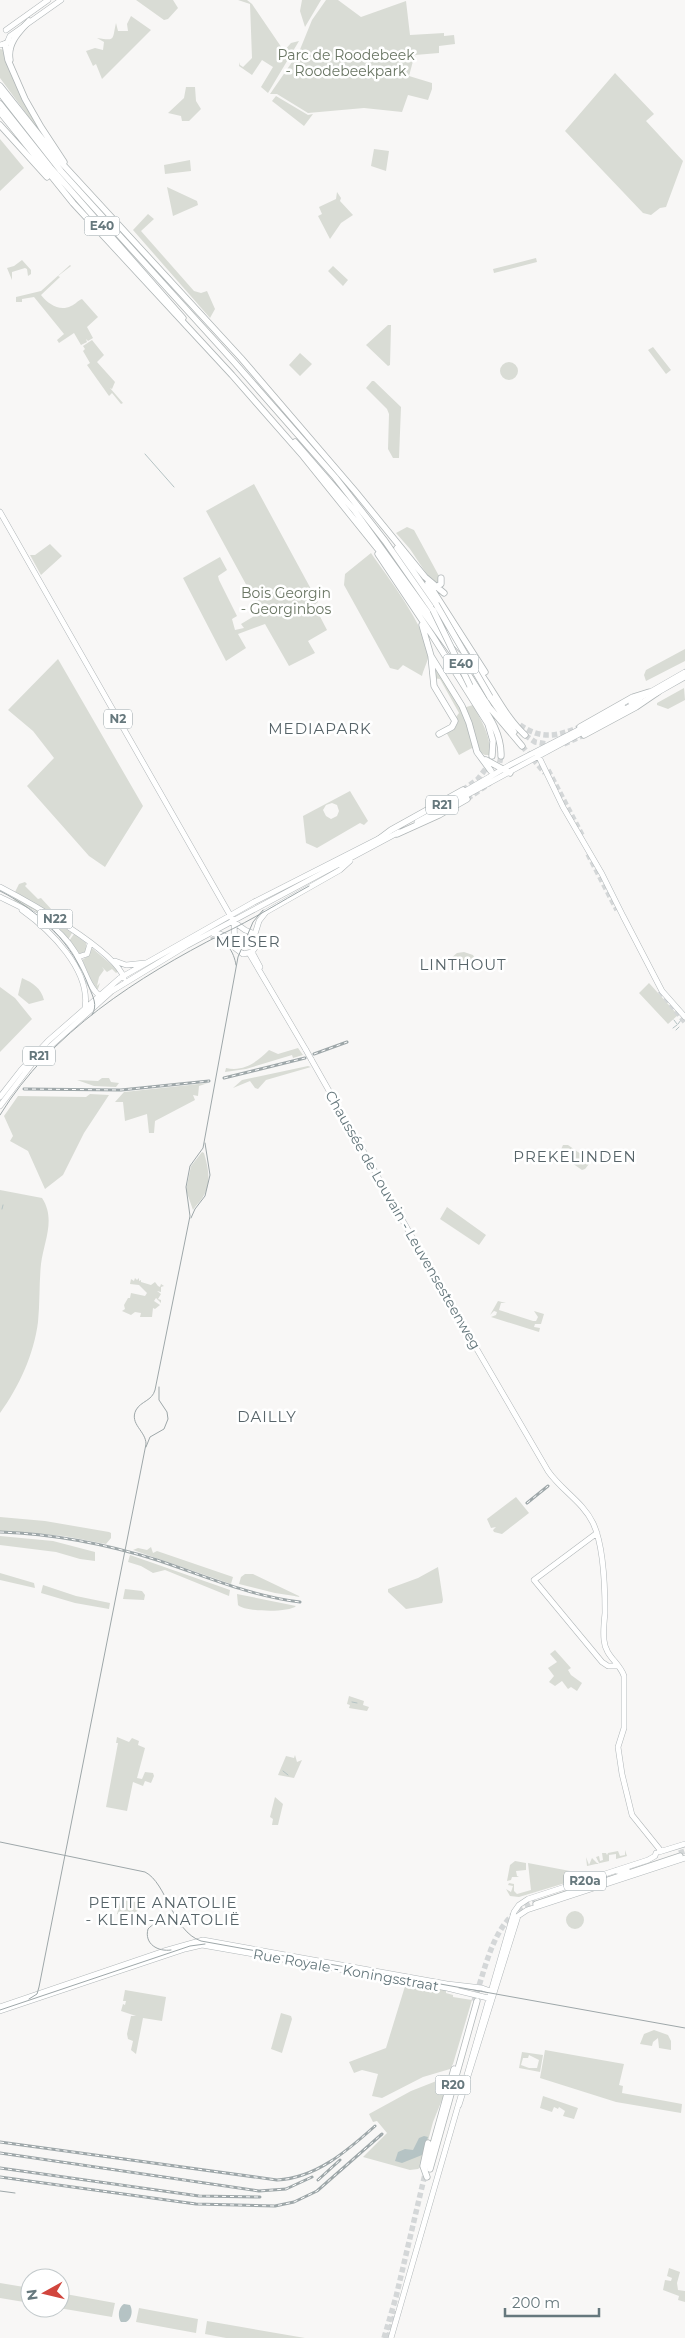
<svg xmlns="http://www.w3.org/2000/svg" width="685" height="2338" font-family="Montserrat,sans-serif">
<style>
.green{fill:#d9dcd5;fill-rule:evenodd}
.water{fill:#b5c3c4}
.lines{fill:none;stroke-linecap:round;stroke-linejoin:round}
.stream{stroke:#b5c3c4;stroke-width:1}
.highway-tunnel{stroke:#d4d7d8;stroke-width:5.5;stroke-dasharray:5.5 3;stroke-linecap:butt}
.major-casing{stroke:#b1b7b9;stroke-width:6}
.highway-casing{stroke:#b1b7b8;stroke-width:7}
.major{stroke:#fff;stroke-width:5}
.highway{stroke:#fff;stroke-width:5.5}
.tram{stroke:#9ea7a9;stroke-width:1}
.rail-casing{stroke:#9ea7a9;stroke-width:3}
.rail{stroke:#fff;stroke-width:1;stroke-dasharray:4;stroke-linecap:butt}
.major-bridge-casing{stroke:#b1b7b9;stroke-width:6;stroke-linecap:butt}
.highway-bridge-casing{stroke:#b1b7b8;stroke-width:7;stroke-linecap:butt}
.major-bridge{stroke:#fff;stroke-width:5}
.highway-bridge{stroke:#fff;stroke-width:5.5}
.labels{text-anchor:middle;stroke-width:5;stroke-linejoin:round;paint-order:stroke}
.shield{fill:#fff;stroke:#94a0a4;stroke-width:1}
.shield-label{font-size:12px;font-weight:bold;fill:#66787d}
.park-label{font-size:14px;fill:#6a7664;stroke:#fff}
.street-label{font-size:14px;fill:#66787d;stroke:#fff}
.neighbourhood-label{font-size:15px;letter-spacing:1px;fill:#576469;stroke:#fff}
</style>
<rect width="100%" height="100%" fill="#f8f7f6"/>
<path class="green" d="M 136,0 L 173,0 L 178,8 L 168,19 L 164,20 Z
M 238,0 L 247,0 L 252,4 L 284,51 L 291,43 L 299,41 L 268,93 L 261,87 L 273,67 L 262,60 L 252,75 L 239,66 L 240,62 L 240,65 L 243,67 L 252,58 L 250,4 Z
M 302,0 L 321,0 L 305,27 L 300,11 Z
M 326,0 L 338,0 L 361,17 L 406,1 L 410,35 L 444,33 L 444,36 L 454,35 L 455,44 L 439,46 L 439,53 L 415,55 L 416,62 L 413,61 L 409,76 L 432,83 L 432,89 L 428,100 L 408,95 L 402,112 L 364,108 L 308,113 L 277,94 L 270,94 L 299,52 L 312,20 Z
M 131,16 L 151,30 L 102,79 L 96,64 L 93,66 L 86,51 L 95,48 L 103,50 L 104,42 L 97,38 C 116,41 112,40 116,23 L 118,31 L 128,31 L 127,24 Z
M 0,49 L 4,50 L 27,108 L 48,143 L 0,78 Z
M 615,73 L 654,114 L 646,121 L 683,161 L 666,207 L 660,208 L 651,215 L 643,213 L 565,131 Z
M 186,87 L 195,87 L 196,101 L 201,109 L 189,121 L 182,121 L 181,116 L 168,113 L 184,98 Z
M 276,96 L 308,115 L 313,114 L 304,126 L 272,101 Z
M 0,139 L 24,168 L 0,191 Z
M 374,149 L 389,151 L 386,171 L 371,166 Z
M 190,160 L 191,171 L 165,174 L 164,165 Z
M 167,187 L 197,201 L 198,205 L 173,216 Z
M 337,192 L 341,198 L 340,201 L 353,215 L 341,223 L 330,239 L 318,216 L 322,214 L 319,207 L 336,199 Z
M 148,214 L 154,219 L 141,231 L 194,291 L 201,293 L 207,291 L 215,309 L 210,318 L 133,230 Z
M 536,258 L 537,262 L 494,273 L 493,269 Z
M 22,260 L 31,270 L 31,274 L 28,276 L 27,269 L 25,268 L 12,272 L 12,280 L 7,268 L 14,266 Z
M 70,265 L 71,266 L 58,276 L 60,277 L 41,295 C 48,304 60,312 71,306 C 76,304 77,301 82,299 L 98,317 L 87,327 L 93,338 L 88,341 L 86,339 L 87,342 L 81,345 L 74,333 L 59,343 L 57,340 L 64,334 L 34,297 L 22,299 L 22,302 L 16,302 L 16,297 L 41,291 Z
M 333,266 L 348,280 L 343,286 L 328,271 Z
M 388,325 L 391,325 L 390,365 L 388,366 L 366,345 Z
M 92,340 L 104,355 L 97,362 L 115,382 L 112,389 L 110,388 L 123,403 L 121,404 L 112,393 L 109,396 L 87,365 L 90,363 L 83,351 L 85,349 L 83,346 Z
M 653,347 L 671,370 L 666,374 L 648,350 Z
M 300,353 L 312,364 L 300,376 L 289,365 Z
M500 371a9 9 0 1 1 18 0a9 9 0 1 1-18 0Z
M 372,381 L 374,381 L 401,407 L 399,458 L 393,458 L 388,449 L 389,414 L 387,409 L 366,388 Z
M 254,484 L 318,602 L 314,605 L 327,630 L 308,641 L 315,653 L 289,666 L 265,624 L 238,634 L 246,648 L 226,661 L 183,578 L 220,557 L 227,570 L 218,576 L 219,580 L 237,616 L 232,619 L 235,630 L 244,628 L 241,624 L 261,612 L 206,511 Z
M 407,527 L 414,530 L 439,576 L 440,579 L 437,584 L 432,582 L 410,549 L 396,533 Z
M 50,544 L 62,556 L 41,575 L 30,555 L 35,555 Z
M 371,553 C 386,575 430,631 428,658 C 427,663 423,671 422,676 L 403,665 L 398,670 L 390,668 L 344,585 L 345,574 Z
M 685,649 L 685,661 L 646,681 L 644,675 L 646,670 Z
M 58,659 L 143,806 L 105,867 L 89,856 L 27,786 L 54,758 L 33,731 L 8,710 Z
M 434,660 L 463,708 L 473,705 C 482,722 491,736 490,755 L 485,755 L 472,748 L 459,755 L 446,732 L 455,728 L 458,722 L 456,717 L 459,713 L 440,679 L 433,678 Z
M 684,688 L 685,700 L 668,709 L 657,705 L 657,703 Z
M 350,791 L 368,821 L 364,825 L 360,823 L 317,848 L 306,843 L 303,816 ZM 332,803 L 337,805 L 339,811 L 337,816 L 331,819 L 326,816 L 323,810 L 326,805 Z
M 25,882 L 27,884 L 25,886 L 38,899 L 41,898 L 52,910 L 83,935 L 15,892 L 19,884 Z
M 13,895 L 72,933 L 68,940 L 34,910 L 14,902 Z
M 74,934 L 86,943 L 86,952 L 80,954 L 69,941 Z
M 92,948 L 119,971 L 116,973 L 112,969 L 107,972 L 102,967 L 104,970 L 99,977 L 97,986 L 100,983 L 98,989 L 95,989 L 82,960 L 88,956 Z
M 464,952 L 473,955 L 476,961 L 463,961 L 462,959 L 451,958 L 457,953 Z
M 22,978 C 33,983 41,988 44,1000 L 29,1004 L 18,995 Z
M 649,983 L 678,1015 L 668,1024 L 639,993 Z
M 0,987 L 15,998 L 32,1019 L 0,1052 Z
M 298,1048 L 303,1055 L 293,1058 L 292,1055 L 246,1069 L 225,1072 L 226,1068 C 244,1072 257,1062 269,1050 L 278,1054 Z
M 308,1066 L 311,1067 L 266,1080 L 258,1089 L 255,1088 L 250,1081 L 233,1088 L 242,1080 Z
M 102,1078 L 109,1078 L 111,1082 L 119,1083 L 116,1087 L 94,1086 L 77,1080 L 98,1081 Z
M 208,1083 L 199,1086 L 198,1096 L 193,1095 L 195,1100 L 155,1121 L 154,1133 L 149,1133 L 147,1114 L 125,1121 L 123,1102 L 115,1102 L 124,1092 Z
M 90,1094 L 109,1095 L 84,1133 L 63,1175 L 45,1189 L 28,1151 L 10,1141 L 13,1136 L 4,1116 L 18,1096 L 86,1097 Z
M 563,1145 L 568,1145 L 588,1159 L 589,1164 L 585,1169 L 582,1170 L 559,1154 Z
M 202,1152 L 204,1153 C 208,1167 212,1183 203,1197 C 200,1202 196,1205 193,1210 L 186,1190 L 191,1166 Z
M 0,1190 L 42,1198 C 56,1219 44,1241 41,1264 C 39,1283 40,1303 38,1322 C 34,1354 19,1387 0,1413 Z
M 447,1207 L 486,1235 L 479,1245 L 440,1219 Z
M 128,1277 L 134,1281 L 135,1278 L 137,1280 L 139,1278 L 139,1281 L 141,1280 L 141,1282 L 151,1285 L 155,1282 L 158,1286 L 160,1287 L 161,1284 L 164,1286 L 161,1287 L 161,1292 L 157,1291 L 161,1294 L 158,1299 L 161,1300 L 161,1303 L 156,1298 L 154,1301 L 160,1305 L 155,1309 L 153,1308 L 152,1317 L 140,1317 L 141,1313 L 135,1312 L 131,1315 L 122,1311 L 125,1309 L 124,1305 L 128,1298 L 130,1298 L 131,1293 L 145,1296 L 147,1293 L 139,1285 L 130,1284 L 131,1279 Z
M 498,1301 L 506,1303 L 501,1303 L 499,1310 L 533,1321 L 536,1321 L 538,1317 L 534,1311 L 544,1314 L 541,1324 L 535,1324 L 534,1327 L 540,1328 L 539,1332 L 491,1317 L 496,1315 L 497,1312 L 494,1311 L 490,1315 Z
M 516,1497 L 529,1513 L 502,1534 L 494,1532 L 493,1530 L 496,1527 L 491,1528 L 487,1519 Z
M 0,1517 L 45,1521 L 109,1532 L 111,1533 L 111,1538 L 106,1544 L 64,1536 L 0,1531 Z
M 0,1536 L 53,1541 L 95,1552 L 95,1561 L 80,1559 L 56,1552 L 0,1545 Z
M 151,1547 L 153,1553 L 157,1551 L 233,1577 L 231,1584 L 133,1550 L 138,1548 L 147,1550 Z
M 130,1555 L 230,1590 L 229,1596 L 165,1570 L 153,1573 L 141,1566 L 128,1562 Z
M 438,1567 L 443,1600 L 442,1603 L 406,1609 L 388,1592 L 388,1589 L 418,1578 Z
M 0,1573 L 34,1583 L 35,1588 L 0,1580 Z
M 245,1574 L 253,1574 L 301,1597 L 275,1593 L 239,1584 L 241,1577 Z
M 43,1585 L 76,1596 L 110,1603 L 109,1609 L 75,1603 L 41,1593 Z
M 125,1589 L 142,1591 L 145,1595 L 144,1600 L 123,1599 Z
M 237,1594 L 296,1606 C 289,1613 245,1612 238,1605 Z
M 555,1650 L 571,1668 L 568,1670 L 571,1675 L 582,1683 L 577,1691 L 571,1687 L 568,1689 L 562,1681 L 555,1686 L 549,1682 L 554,1676 L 548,1668 L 557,1662 L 550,1654 Z
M 349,1696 L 364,1701 L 363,1705 L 369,1707 L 367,1711 L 349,1708 L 350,1705 L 347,1704 Z
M 117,1737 L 129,1742 L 132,1738 L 139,1741 L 138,1745 L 145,1748 L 137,1778 L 142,1779 L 145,1772 L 153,1773 L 154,1776 L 151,1783 L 145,1781 L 143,1786 L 133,1782 L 127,1811 L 106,1807 L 118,1743 L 116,1743 Z
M 295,1755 L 297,1762 L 302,1760 L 294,1778 L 278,1775 L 286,1756 L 294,1758 Z
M 275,1797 L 283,1804 L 278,1825 L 272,1825 L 273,1819 L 270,1817 Z
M 625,1850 L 627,1856 L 616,1859 L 616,1854 L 609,1855 L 609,1861 L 587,1866 L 586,1857 L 589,1865 L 592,1858 L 598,1864 L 599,1863 L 596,1857 L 599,1856 L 600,1861 L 603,1860 L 602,1853 L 606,1853 L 607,1855 L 608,1853 L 618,1851 L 620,1856 L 625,1855 Z
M 515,1861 L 526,1863 L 526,1870 L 516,1871 L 517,1876 L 519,1877 L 512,1877 L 511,1880 L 507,1881 L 510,1865 Z
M 528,1863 L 570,1871 L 572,1881 L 519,1897 L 510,1896 L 506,1889 L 511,1892 L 513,1886 L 508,1885 L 509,1883 L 514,1884 L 514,1891 L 517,1894 L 531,1890 Z
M 137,1895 L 140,1897 L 136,1918 L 117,1914 L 121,1899 L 135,1902 L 138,1900 Z
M566 1920a9 9 0 1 1 18 0a9 9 0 1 1-18 0Z
M 406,1983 L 446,1990 L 446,1993 L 453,1995 L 453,1997 L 472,2000 L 453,2064 L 450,2069 L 423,2077 L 382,2098 L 372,2096 L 378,2074 L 362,2070 L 354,2073 L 349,2062 L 386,2048 Z
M 125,1990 L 166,1997 L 162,2021 L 143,2018 L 136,2054 L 131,2050 L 133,2041 L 128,2039 L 127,2034 L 131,2016 L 136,2016 L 121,2011 L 123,2004 L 125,2005 L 126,2001 L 123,2001 Z
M 281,2013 L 291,2016 L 292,2019 L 282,2053 L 271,2049 Z
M 654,2030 L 668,2035 L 671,2041 L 671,2050 L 659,2048 L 658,2038 L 653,2042 L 652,2046 L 640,2044 L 644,2034 Z
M 545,2050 L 624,2064 L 619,2085 L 623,2086 L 622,2093 L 682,2104 L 681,2113 L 616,2102 L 540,2078 Z
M 522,2052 L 543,2055 L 540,2072 L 519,2068 ZM 529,2055 L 539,2060 L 537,2068 L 529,2068 L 521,2065 L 523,2058 L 528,2058 Z
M 439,2080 L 448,2085 L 433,2122 L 421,2167 L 418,2169 L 410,2170 L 363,2157 L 387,2133 L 377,2121 L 373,2122 L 369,2114 L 411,2091 Z
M 543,2096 L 578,2108 L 574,2119 L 563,2116 L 565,2111 L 559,2107 L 558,2109 L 554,2107 L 552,2112 L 540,2108 Z
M 669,2268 L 680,2272 L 677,2283 L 678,2290 L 685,2291 L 685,2302 L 678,2300 L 679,2296 L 663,2290 L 665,2280 L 671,2281 L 672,2278 L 667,2276 Z
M 0,2283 L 30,2288 L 30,2303 L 0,2298 Z
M 60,2293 L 115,2303 L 112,2317 L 59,2308 Z
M 139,2308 L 198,2319 L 196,2333 L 136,2322 Z
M 207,2321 L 305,2338 L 226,2338 L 205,2334 Z"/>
<path class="water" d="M 424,2136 L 428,2137 L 422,2155 L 402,2163 L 395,2161 L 398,2152 L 405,2149 L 413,2150 L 419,2138 Z
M 124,2304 L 130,2305 C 133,2310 132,2319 126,2322 L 121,2322 C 117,2316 119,2307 124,2304 Z"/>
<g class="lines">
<path class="stream" d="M 145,454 L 174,487
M 674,1020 L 677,1024
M 678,1024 L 681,1020
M 673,1028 L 677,1025
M 676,1030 L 679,1027
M 2,1209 L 3,1205
M 352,1702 L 357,1703
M 283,1771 L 288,1775"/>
<path class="highway-tunnel" d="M 520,725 C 541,740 558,736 580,727
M 525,735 L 535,742 L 552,745
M 564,744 L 584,735
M 522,746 L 545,773
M 548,770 L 582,835
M 498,771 L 501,756
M 463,790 L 478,779 L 490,763
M 467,799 L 490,783
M 588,854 L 617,910
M 660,991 L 685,1022
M 679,1853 L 685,1851
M 474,2001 C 488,1962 493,1917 535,1901
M 384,2338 L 396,2297 L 426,2170
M 388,2338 L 396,2311"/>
<defs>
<path id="major" d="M 6,30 L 48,0
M 0,45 L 7,43 L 10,36 L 61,0
M 0,512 L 234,922 L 245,930 L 255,934 L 257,945 L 252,952 L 243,954 L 235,948 L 234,922
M 655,694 L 685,677
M 631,703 L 685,672
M 538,755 L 563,807 L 602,874 L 624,918
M 448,801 L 510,765 L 623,707
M 417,822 L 640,701
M 0,887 C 27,901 115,950 124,978
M 0,897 C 29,911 57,923 75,952 C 83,965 88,987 100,996
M 22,910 C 50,930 91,970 85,1008
M 623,916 L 662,991 L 685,1017
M 214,934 L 220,934 L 234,940
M 255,934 L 259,921 L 266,912 L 340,870 L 350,861
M 252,952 L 260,967
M 249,953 L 306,1050
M 78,957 L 87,954 L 90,944
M 115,961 L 126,965 L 145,963
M 311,1059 L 433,1274 L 548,1471 C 561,1490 583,1502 593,1523 C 604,1546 605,1587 605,1613 C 604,1622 603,1631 604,1640 C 605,1656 620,1663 624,1676 L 624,1728 L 618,1747 L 622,1774 L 632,1815 L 661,1851
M 0,1097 L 21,1070 L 48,1041 L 120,978 L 254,902 L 382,837
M 0,1106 L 35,1060 L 112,991 L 186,946 L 399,832
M 597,1533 L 534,1580 L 602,1662 L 608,1666 L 618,1666
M 659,1852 L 685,1844
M 0,2007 L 164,1951 L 203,1940 L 447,1984 L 482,1988 L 493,1992
M 0,2011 L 185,1949 L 202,1945 L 447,1988 L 488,1998 L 492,1997
M 459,2105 L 518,1916 L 527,1910 L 685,1858
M 391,2338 L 514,1912 L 519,1905 L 528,1899 L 648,1860 L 655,1856 L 656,1853"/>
<path id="highway" d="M 5,44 L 8,60 L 25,99 L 41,127 L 64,162
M 10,60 C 7,43 19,32 29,21
M 0,86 L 58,159 L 241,358 L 355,491 L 425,577 L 444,593
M 0,93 L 61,171 L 235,363 L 335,477 L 385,541 L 433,610
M 0,104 L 50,167 L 183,318
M 0,112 L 73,203 L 232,375 L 303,456 L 377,548 L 452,652
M 0,125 L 47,177
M 295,442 L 354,510 L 431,617 L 461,649
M 397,548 L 436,604
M 378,554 L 432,635 L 488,724 L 493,741 L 492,756
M 428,583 L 485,672
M 436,587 L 441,584 L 441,578
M 422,625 L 431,656 L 462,706 L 469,723 L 477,752 L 491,771
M 431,656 L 434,686 L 455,721 L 452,727 L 439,734
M 470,660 C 491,683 502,714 525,735
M 461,663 L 489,707 L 522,746
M 470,686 C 483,708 502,730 501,756
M 490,697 L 514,732
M 580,727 L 633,697 L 649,692
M 584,735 L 636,707 L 658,692
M 486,760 L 510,773
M 397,834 L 439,815 L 467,799
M 379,839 L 391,830 L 463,790
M 617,1871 L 627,1870
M 598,1881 L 601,1876
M 536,1904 L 680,1856
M 427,2166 L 454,2069
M 430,2169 L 477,2001
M 427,2177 L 423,2166 L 428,2143"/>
</defs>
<use href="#major" class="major-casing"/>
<use href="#highway" class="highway-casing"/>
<use href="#major" class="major"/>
<use href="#highway" class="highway"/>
<path class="tram" d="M 0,891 C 40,911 73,944 89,987 C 93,997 98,1005 92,1015
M 211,938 C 226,938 234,952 236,965
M 0,1115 C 51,1032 138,977 222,934 C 252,920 280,902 309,886
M 191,1218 L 195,1209 L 205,1196 L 210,1175 L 205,1143
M 146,1447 L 150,1437 L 164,1429 L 168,1419 L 167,1412 L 159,1400 L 159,1387
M 0,1842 L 145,1872 C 167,1883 172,1931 201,1941 L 685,2028
M 171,1950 C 158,1952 144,1944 148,1929 C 157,1919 171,1919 181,1927
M 29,1999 L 37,1994 L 39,1987 L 146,1444 C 146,1431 129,1424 136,1410 C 141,1401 152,1401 155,1390 L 190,1216 L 186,1187 L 190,1166 L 203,1148 L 238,957 L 253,922 L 263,910
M 0,2010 L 190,1946 L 205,1944
M 0,2191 L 15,2193"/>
<defs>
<path id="rail" d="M 314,1054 L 347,1042
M 224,1078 L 305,1058
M 24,1089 L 121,1090 L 209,1081
M 527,1503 L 548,1486
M 0,1532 C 54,1534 106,1544 157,1560 C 205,1576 250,1596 300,1602
M 0,2142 L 277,2180 C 316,2178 347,2151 375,2126
M 0,2153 L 259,2191 L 286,2189 L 312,2177
M 0,2168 L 199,2196 L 260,2197
M 0,2177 L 196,2204 L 275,2206 L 294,2202 L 317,2191 L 382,2134
M 318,2180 L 340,2160"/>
</defs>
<use href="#rail" class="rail-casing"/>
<use href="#rail" class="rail"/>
<defs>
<path id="major-bridge" d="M 306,1050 L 311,1059"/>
<path id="highway-bridge" d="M 436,604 L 490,697
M 433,610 L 470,686"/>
</defs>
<use href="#major-bridge" class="major-bridge-casing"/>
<use href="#highway-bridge" class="highway-bridge-casing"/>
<use href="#major-bridge" class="major-bridge"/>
<use href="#highway-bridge" class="highway-bridge"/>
</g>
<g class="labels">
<g class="shield">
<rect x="84.5" y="216.5" width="35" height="19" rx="4"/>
<rect x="443.5" y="654.5" width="35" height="19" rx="4"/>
<rect x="104" y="709.5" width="28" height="19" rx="4"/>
<rect x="426" y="795.5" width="32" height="19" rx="4"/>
<rect x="37.5" y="909.5" width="35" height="19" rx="4"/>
<rect x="23" y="1046.5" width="32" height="19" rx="4"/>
<rect x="564" y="1871.5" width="42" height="19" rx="4"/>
<rect x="435.5" y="2075.5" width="35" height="19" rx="4"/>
</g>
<g class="shield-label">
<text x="102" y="230">E40</text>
<text x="461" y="668">E40</text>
<text x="118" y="723">N2</text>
<text x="442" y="809">R21</text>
<text x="55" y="923">N22</text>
<text x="39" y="1060">R21</text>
<text x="585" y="1885">R20a</text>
<text x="453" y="2089">R20</text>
</g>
<g class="park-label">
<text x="346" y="60">Parc de Roodebeek<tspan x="346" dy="16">- Roodebeekpark</tspan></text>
<text x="286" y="598">Bois Georgin<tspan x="286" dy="16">- Georginbos</tspan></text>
</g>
<g class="street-label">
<text transform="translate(403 1220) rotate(60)" y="5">Chaussée de Louvain - Leuvensesteenweg</text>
<text transform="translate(346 1970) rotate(10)" y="5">Rue Royale - Koningsstraat</text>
</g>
<g class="neighbourhood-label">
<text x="320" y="734">MEDIAPARK</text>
<text x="248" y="947">MEISER</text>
<text x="463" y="970">LINTHOUT</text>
<text x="575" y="1162">PREKELINDEN</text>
<text x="267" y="1422">DAILLY</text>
<text x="163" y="1908">PETITE ANATOLIE<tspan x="163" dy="17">- KLEIN-ANATOLIË</tspan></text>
</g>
</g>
<g transform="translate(45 2293) rotate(262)"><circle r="24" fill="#ffffff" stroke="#c2c9cb"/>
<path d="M0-4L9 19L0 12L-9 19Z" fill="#d1453d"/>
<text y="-8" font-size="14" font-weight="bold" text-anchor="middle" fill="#66787d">N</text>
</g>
<path d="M505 2308v8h94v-8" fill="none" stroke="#66787d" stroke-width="2.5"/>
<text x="512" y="2308" font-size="15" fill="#66787d" stroke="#ffffff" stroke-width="4" paint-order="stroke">200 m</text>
</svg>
